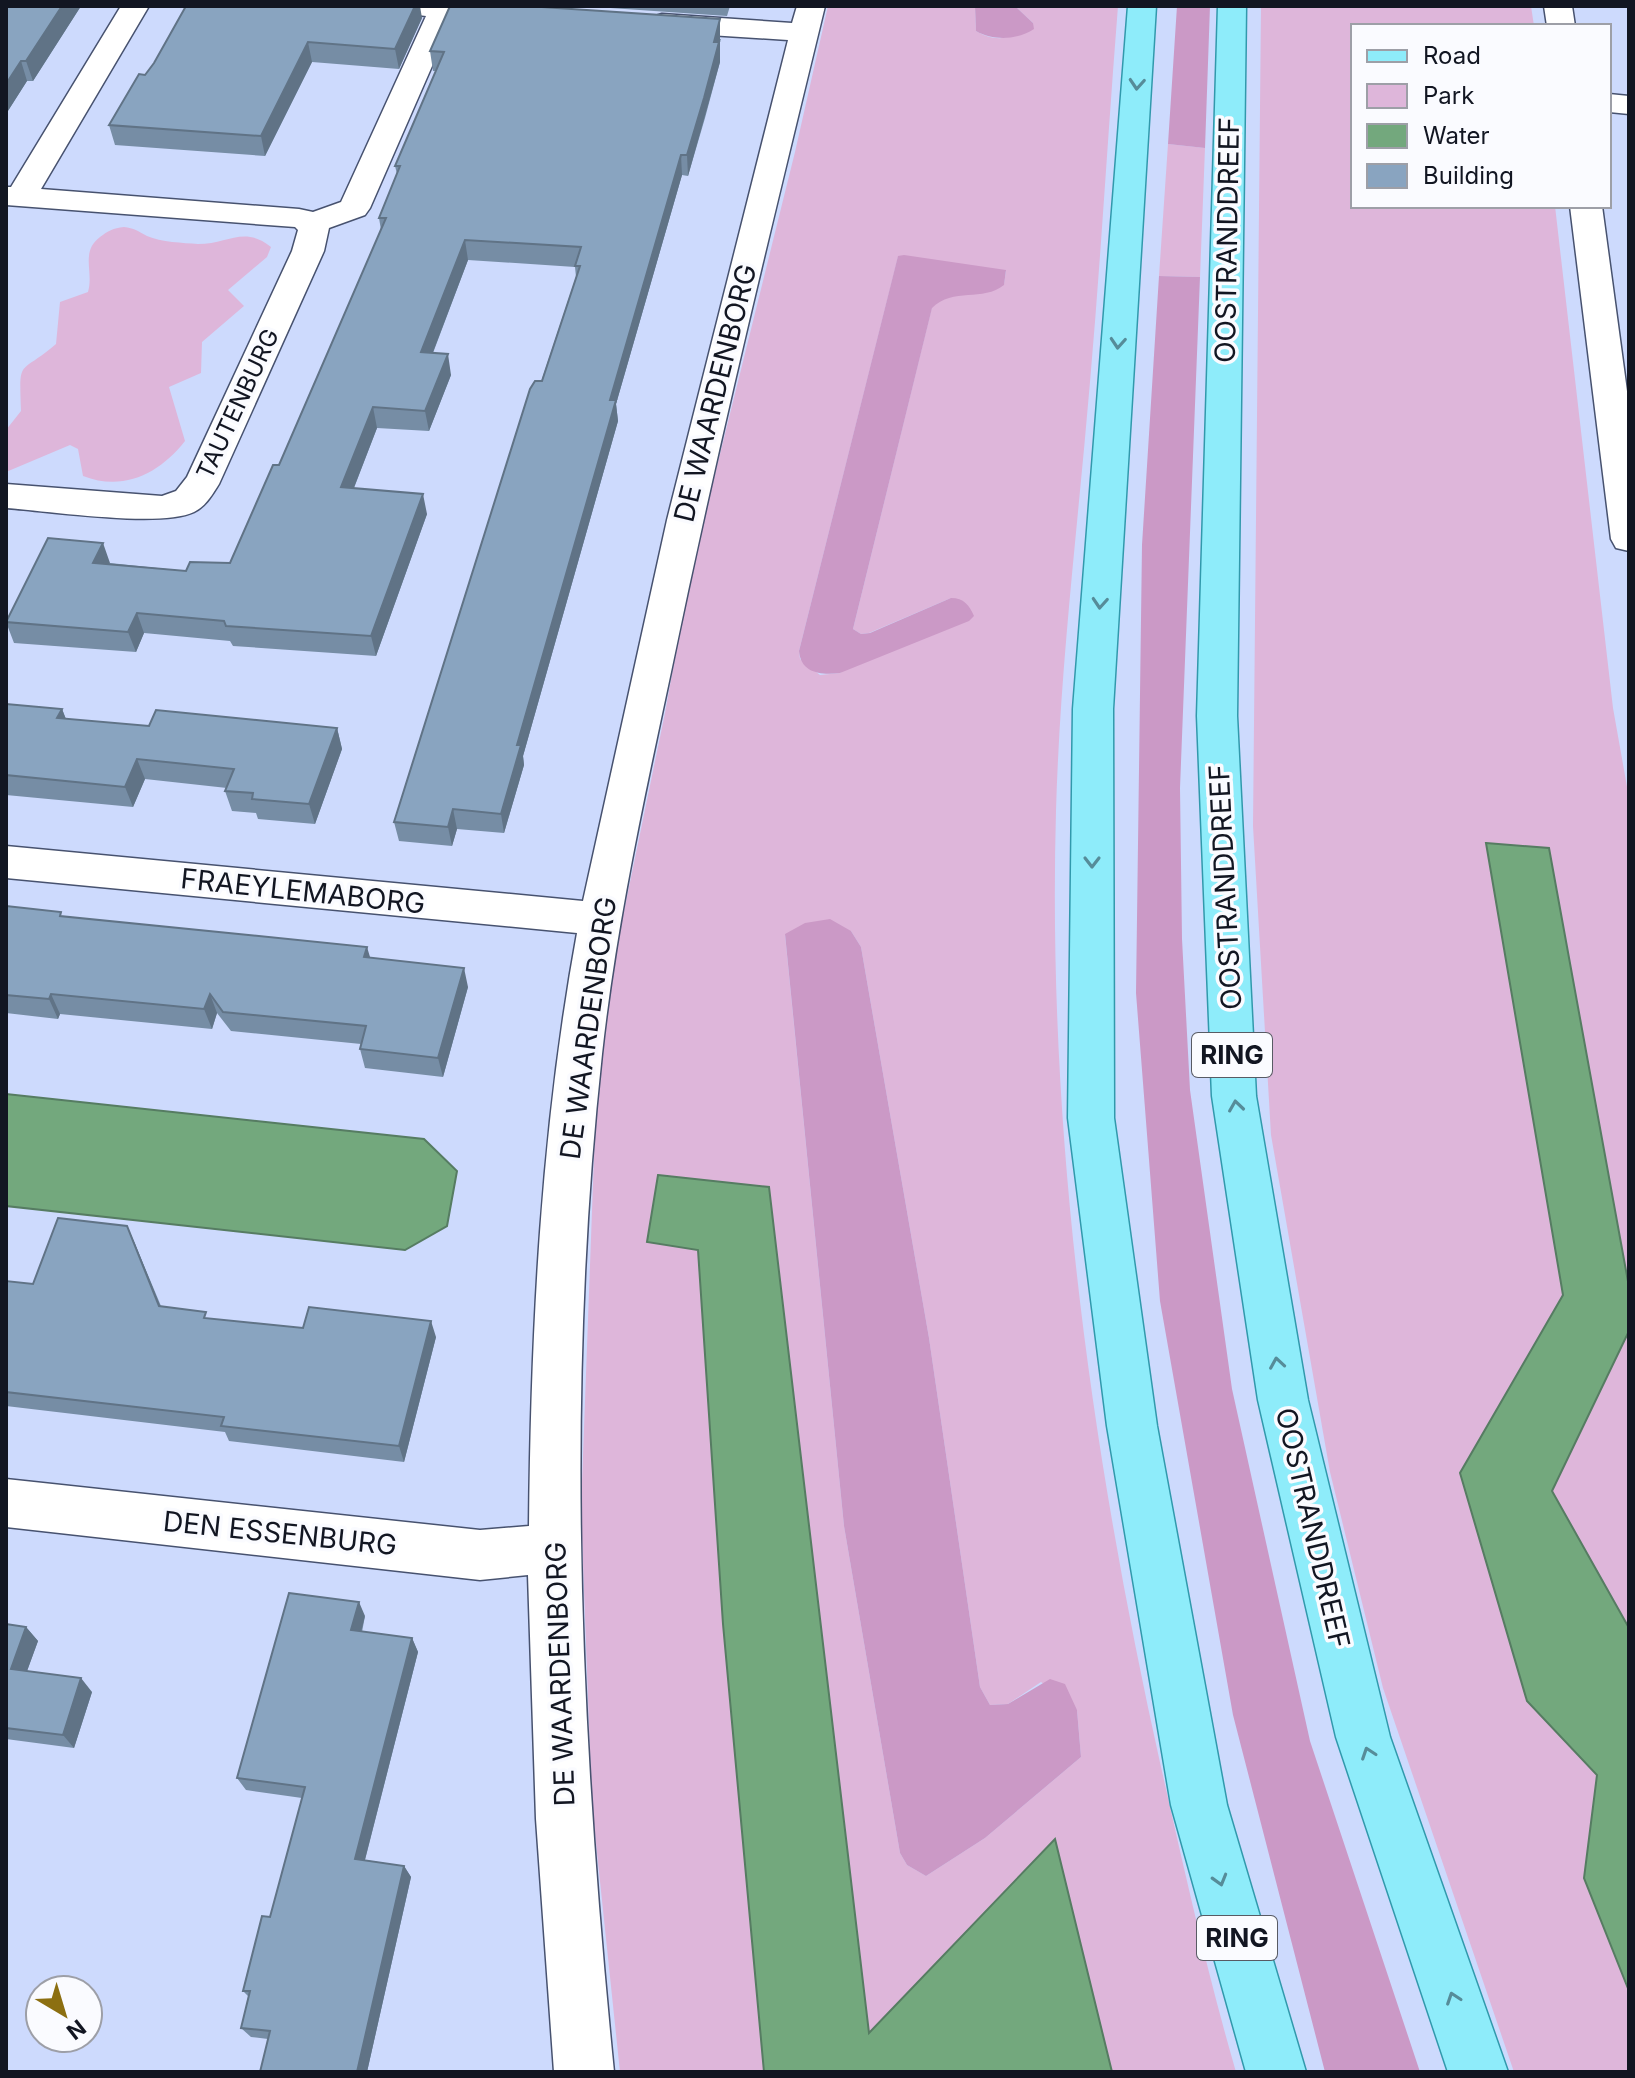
<svg xmlns="http://www.w3.org/2000/svg" width="1635" height="2078" font-family="Inter,sans-serif">
<style>
.green{fill:#deb6da;fill-rule:evenodd}
.forest{fill:#cb99c6}
.water{fill:#73a87d;stroke:#567c62;stroke-width:2}
.lines{fill:none;stroke-linecap:round;stroke-linejoin:round}
.street-casing{stroke:#47526f;stroke-width:3}
.primary-casing{stroke:#3199ac;stroke-width:3}
.street{fill:#fff;fill-rule:evenodd}
.primary{fill:#8eecfa;fill-rule:evenodd}
.wall{fill:#768da5}
.shaded-wall{fill:#607386}
.building{fill:#89a4c0;stroke:#607386;stroke-width:2}
.oneway{stroke:#568c99}
.labels{text-anchor:middle;stroke-width:7;stroke-linejoin:round;paint-order:stroke}
.far-street-label{font-size:24px;fill:#121622;stroke:#fafbff}
.shield{fill:#fafbff;stroke:#585b64;stroke-width:2}
.shield-label{font-size:26px;font-weight:bold;fill:#121622}
.street-label{font-size:28px;fill:#121622;stroke:#fafbff}
</style>
<rect width="100%" height="100%" fill="#cddafd"/>
<path class="green" d="M 828,6 L 975,6 L 976,31 C 998,44 1015,38 1033,23 L 1015,6 L 1118,6 C 1108,131 1101,257 1090,382 C 1078,525 1060,667 1056,811 C 1047,1133 1091,1453 1161,1767 C 1184,1869 1207,1972 1236,2072 L 1112,2072 L 1055,1839 L 869,2035 L 769,1188 L 659,1175 L 648,1242 L 698,1249 L 723,1624 L 764,2072 L 620,2072 L 592,1805 L 581,1510 L 596,1102 L 616,950 L 665,713 L 690,575 L 795,152 ZM 898,257 L 1006,271 L 1004,284 C 980,295 950,290 932,307 L 853,629 L 861,634 L 869,633 L 951,598 L 840,673 L 820,675 L 800,659 L 799,651 ZM 851,931 L 861,947 L 929,1338 L 980,1687 L 990,1705 L 1008,1704 L 1041,1682 L 1077,1710 L 1081,1757 L 985,1838 L 926,1876 L 907,1865 L 900,1853 L 844,1526 L 785,935 Z
M 1261,6 L 1531,6 L 1534,26 L 1353,26 L 1353,206 L 1555,206 L 1613,708 L 1629,798 L 1629,1287 L 1549,849 L 1486,844 L 1563,1295 L 1461,1473 L 1527,1701 L 1597,1775 L 1584,1878 L 1629,1991 L 1629,2072 L 1514,2072 L 1383,1688 L 1330,1472 L 1271,1135 L 1253,826 Z
M 1168,144 L 1205,148 L 1200,277 L 1159,276 Z
M 124,227 C 134,228 138,231 147,236 C 161,242 183,243 198,244 C 228,244 244,225 271,247 L 267,257 L 228,290 L 244,306 L 202,342 L 201,373 L 169,387 L 185,441 C 160,473 124,492 83,476 L 78,449 L 70,445 L 6,472 L 6,430 L 21,411 C 19,356 19,376 56,344 L 60,302 L 88,292 C 94,272 80,252 100,237 C 108,231 113,228 124,227 Z
M 1629,1331 L 1629,1628 L 1552,1491 Z"/>
<path class="forest" d="M 975,6 L 1015,6 L 1033,23 L 1034,29 C 1018,40 993,41 976,31 Z
M 1177,6 L 1210,6 L 1205,148 L 1168,144 Z
M 904,255 L 1006,270 L 1004,285 C 983,302 953,287 932,308 L 853,629 L 861,634 L 870,633 L 951,598 C 964,598 969,605 974,616 L 969,621 L 840,673 C 822,675 801,674 799,651 L 898,256 Z
M 1159,276 L 1200,277 L 1180,788 L 1182,939 L 1190,1090 L 1232,1389 L 1310,1741 L 1420,2072 L 1325,2072 L 1233,1715 L 1160,1301 L 1136,993 L 1142,545 Z
M 830,919 L 851,931 L 861,947 L 929,1338 L 980,1687 L 990,1705 L 1008,1704 L 1050,1679 L 1065,1684 L 1077,1710 L 1081,1757 L 985,1838 L 926,1876 L 907,1865 L 900,1853 L 844,1526 L 785,934 L 805,923 Z"/>
<path class="water" d="M 1486,843 L 1549,848 L 1629,1287 L 1629,1331 L 1552,1491 L 1629,1628 L 1629,1991 L 1584,1878 L 1597,1775 L 1527,1701 L 1460,1473 L 1563,1295 Z
M 6,1094 L 424,1139 L 457,1171 L 447,1226 L 405,1250 L 6,1206 Z
M 658,1175 L 769,1187 L 869,2033 L 1055,1839 L 1112,2072 L 764,2072 L 723,1624 L 698,1250 L 647,1242 Z"/>
<g class="lines">
<defs>
<path id="street" d="M 121,6 L 149,6 L 41,189 L 299,209 L 313,212 L 341,202 L 426,16 L 394,12 L 390,6 L 515,6 L 523,13 L 519,19 L 509,22 L 453,18 L 370,208 L 365,215 L 329,228 L 324,251 L 219,484 C 212,495 206,506 194,512 C 161,528 48,511 6,508 L 6,484 L 162,496 L 176,491 L 187,477 L 292,251 L 298,230 L 295,227 L 6,205 L 6,187 L 11,187 Z
M 797,6 L 825,6 C 771,227 717,449 671,672 C 644,798 616,926 602,1054 C 565,1394 580,1733 614,2072 L 554,2072 L 536,1819 L 528,1575 L 480,1580 L 6,1527 L 6,1479 L 480,1530 L 529,1526 C 531,1328 541,1129 577,933 L 6,878 L 6,846 L 583,901 L 667,520 L 788,40 L 662,32 L 652,29 L 648,23 L 652,17 L 662,14 L 792,23 Z
M 1544,6 L 1572,6 L 1575,26 L 1547,26 Z
M 1609,94 L 1629,96 L 1629,114 L 1609,112 Z
M 1570,206 L 1602,206 L 1629,406 L 1629,551 L 1616,548 L 1611,539 Z"/>
<path id="primary" d="M 1128,6 L 1156,6 L 1113,709 L 1114,1118 L 1157,1426 L 1227,1805 L 1306,2072 L 1246,2072 L 1171,1805 L 1107,1426 L 1068,1118 L 1073,709 Z
M 1218,6 L 1246,6 L 1237,716 L 1256,1096 L 1308,1400 L 1390,1737 L 1508,2072 L 1448,2072 L 1336,1737 L 1258,1400 L 1212,1096 L 1197,716 Z"/>
</defs>
<use href="#street" class="street-casing"/>
<use href="#primary" class="primary-casing"/>
<use href="#street" class="street"/>
<use href="#primary" class="primary"/>
</g>
<path class="wall" d="M 6,6 L 81,6 L 33,81 L 27,81 L 6,114 Z
M 581,6 L 730,6 L 727,16 Z
M 422,18 L 399,69 L 312,62 L 265,156 L 115,145 L 109,125 L 145,75 Z
M 721,39 L 719,45 L 720,62 L 705,118 L 688,176 L 682,175 L 616,404 L 618,421 L 523,756 L 524,765 L 504,833 L 457,829 L 452,846 L 399,841 L 394,822 L 576,277 L 575,267 L 468,260 L 433,353 L 451,375 L 429,431 L 377,428 L 354,488 L 427,514 L 376,656 L 233,646 L 230,641 L 144,633 L 136,652 L 14,643 L 6,622 L 110,563 L 186,571 L 230,563 L 279,465 L 381,230 L 379,218 L 397,174 L 395,166 L 436,71 L 433,71 L 430,51 Z
M 6,704 L 62,709 L 66,719 L 149,726 L 337,728 L 342,749 L 315,824 L 258,819 L 256,813 L 232,811 L 225,791 L 227,788 L 145,779 L 133,807 L 6,795 Z
M 6,906 L 63,917 L 370,958 L 468,987 L 443,1077 L 365,1068 L 360,1049 L 361,1044 L 231,1031 L 217,1013 L 212,1029 L 60,1014 L 58,1019 L 6,1013 Z
M 127,1226 L 135,1244 L 161,1306 L 209,1319 L 303,1328 L 436,1337 L 404,1462 L 229,1441 L 225,1432 L 6,1406 L 6,1281 L 33,1284 Z
M 365,1616 L 362,1632 L 412,1638 L 418,1652 L 365,1860 L 404,1866 L 411,1877 L 367,2072 L 260,2072 L 268,2039 L 251,2037 L 241,2028 L 249,1997 L 243,1991 L 270,1917 L 302,1798 L 246,1790 L 237,1778 Z
M 6,1624 L 26,1627 L 38,1641 L 27,1671 L 92,1692 L 74,1748 L 6,1739 Z"/>
<path class="shaded-wall" d="M 62,6 L 81,6 L 33,81 L 26,61 Z
M 415,6 L 420,6 L 422,18 L 399,69 L 395,49 Z
M 720,19 L 720,62 L 688,176 L 687,155 Z
M 308,42 L 312,62 L 265,156 L 261,136 Z
M 21,61 L 27,81 L 6,114 L 6,84 Z
M 681,155 L 682,175 L 616,404 L 618,421 L 523,756 L 524,765 L 504,833 L 501,814 L 517,745 L 610,400 Z
M 465,240 L 468,260 L 425,373 L 421,352 Z
M 448,354 L 451,375 L 429,431 L 425,411 Z
M 373,407 L 377,428 L 346,508 L 341,487 Z
M 423,494 L 427,514 L 376,656 L 371,636 Z
M 103,543 L 110,563 L 101,583 L 93,563 Z
M 137,613 L 144,633 L 136,652 L 128,632 Z
M 62,709 L 70,730 L 57,718 Z
M 337,728 L 342,749 L 315,824 L 309,804 Z
M 137,759 L 145,779 L 133,807 L 125,787 Z
M 453,809 L 457,829 L 452,846 L 448,827 Z
M 367,947 L 373,967 L 364,957 Z
M 464,968 L 468,987 L 443,1077 L 438,1058 Z
M 51,994 L 60,1014 L 58,1019 L 49,999 Z
M 210,994 L 217,1013 L 212,1029 L 204,1009 Z
M 127,1226 L 135,1244 L 167,1323 L 159,1306 Z
M 431,1321 L 436,1337 L 404,1462 L 399,1446 Z
M 359,1602 L 365,1616 L 358,1644 L 351,1630 Z
M 26,1627 L 38,1641 L 23,1682 L 11,1669 Z
M 412,1638 L 418,1652 L 362,1871 L 355,1859 Z
M 81,1678 L 92,1692 L 74,1748 L 63,1735 Z
M 404,1866 L 411,1877 L 367,2072 L 357,2072 Z"/>
<path class="building" d="M 6,6 L 62,6 L 26,61 L 21,61 L 6,84 Z
M 186,6 L 415,6 L 395,49 L 308,42 L 261,136 L 109,125 L 139,74 L 145,75 L 154,63 Z
M 450,6 L 527,6 L 720,19 L 714,42 L 719,42 L 704,98 L 687,155 L 681,155 L 610,400 L 616,400 L 517,745 L 521,745 L 501,814 L 453,809 L 448,827 L 394,822 L 530,389 L 535,381 L 542,381 L 580,266 L 575,266 L 581,247 L 465,240 L 421,352 L 448,354 L 425,411 L 373,407 L 341,487 L 423,494 L 371,636 L 226,626 L 224,621 L 137,613 L 128,632 L 6,622 L 48,538 L 103,543 L 93,563 L 186,571 L 190,562 L 230,563 L 273,465 L 279,465 L 386,218 L 379,218 L 400,166 L 395,166 L 444,52 L 430,51 Z
M 6,704 L 62,709 L 57,718 L 149,726 L 156,710 L 337,728 L 309,804 L 252,799 L 253,793 L 225,791 L 234,769 L 137,759 L 125,787 L 6,775 Z
M 6,906 L 61,912 L 60,916 L 367,947 L 364,957 L 464,968 L 438,1058 L 360,1049 L 366,1026 L 223,1012 L 210,994 L 204,1009 L 51,994 L 49,999 L 6,995 Z
M 58,1218 L 127,1226 L 159,1306 L 206,1312 L 204,1318 L 303,1328 L 309,1307 L 431,1321 L 399,1446 L 221,1426 L 224,1417 L 6,1392 L 6,1281 L 33,1284 Z
M 289,1593 L 359,1602 L 351,1630 L 412,1638 L 355,1859 L 404,1866 L 357,2072 L 260,2072 L 270,2031 L 241,2028 L 250,1991 L 243,1991 L 262,1916 L 270,1917 L 305,1787 L 237,1778 Z
M 6,1624 L 26,1627 L 11,1669 L 81,1678 L 63,1735 L 6,1728 Z"/>
<defs><path id="oneway-chevron" d="M-2-3.5L2.5 0L-2 3.5" fill="none" stroke-width="1.6" stroke-linecap="round" stroke-linejoin="round" transform="scale(2)"/></defs>
<g class="oneway">
<use href="#oneway-chevron" transform="translate(1137 84) rotate(94)"/>
<use href="#oneway-chevron" transform="translate(1118 343) rotate(94)"/>
<use href="#oneway-chevron" transform="translate(1100 603) rotate(94)"/>
<use href="#oneway-chevron" transform="translate(1092 862) rotate(90)"/>
<use href="#oneway-chevron" transform="translate(1236 1106) rotate(-98)"/>
<use href="#oneway-chevron" transform="translate(1277 1363) rotate(-99)"/>
<use href="#oneway-chevron" transform="translate(1368 1753) rotate(-109)"/>
<use href="#oneway-chevron" transform="translate(1220 1880) rotate(74)"/>
<use href="#oneway-chevron" transform="translate(1453 1998) rotate(-109)"/>
</g>
<g class="labels">
<g class="far-street-label">
<text transform="translate(238 404) rotate(-65)" y="8">TAUTENBURG</text>
</g>
<g class="shield">
<rect x="1192" y="1033" width="80" height="44" rx="6"/>
<rect x="1197" y="1916" width="80" height="44" rx="6"/>
</g>
<g class="shield-label">
<text x="1232" y="1064">RING</text>
<text x="1237" y="1947">RING</text>
</g>
<g class="street-label">
<text transform="translate(1227 240) rotate(-89)" y="10">OOSTRANDDREEF</text>
<text transform="translate(715 393) rotate(-76)" y="10">DE WAARDENBORG</text>
<text transform="translate(1225 887) rotate(-93)" y="10">OOSTRANDDREEF</text>
<text transform="translate(303 891) rotate(6)" y="10">FRAEYLEMABORG</text>
<text transform="translate(588 1028) rotate(-82)" y="10">DE WAARDENBORG</text>
<text transform="translate(1313 1528) rotate(77)" y="10">OOSTRANDDREEF</text>
<text transform="translate(280 1533) rotate(6)" y="10">DEN ESSENBURG</text>
<text transform="translate(560 1674) rotate(-92)" y="10">DE WAARDENBORG</text>
</g>
</g>
<rect width="1635" height="2078" fill="none" stroke="#121622" stroke-width="16"/>
<rect x="1351" y="24" width="260" height="184" fill="#fafbff" stroke="#9d9fa7" stroke-width="2"/>
<rect x="1367" y="50" width="40" height="12" fill="#8eecfa" stroke="#9d9fa7" stroke-width="2"/>
<text x="1423" y="64" font-size="24" fill="#121622">Road</text>
<rect x="1367" y="84" width="40" height="24" fill="#deb6da" stroke="#9d9fa7" stroke-width="2"/>
<text x="1423" y="104" font-size="24" fill="#121622">Park</text>
<rect x="1367" y="124" width="40" height="24" fill="#73a87d" stroke="#9d9fa7" stroke-width="2"/>
<text x="1423" y="144" font-size="24" fill="#121622">Water</text>
<rect x="1367" y="164" width="40" height="24" fill="#89a4c0" stroke="#9d9fa7" stroke-width="2"/>
<text x="1423" y="184" font-size="24" fill="#121622">Building</text>
<g transform="translate(64 2014) rotate(142)"><circle r="38" fill="#fafbff" stroke="#9d9fa7" stroke-width="2"/>
<path d="M0-6L14 30L0 20L-14 30Z" fill="#8c6f11"/>
<text y="-12" font-size="22" font-weight="bold" text-anchor="middle" fill="#121622">N</text>
</g>
</svg>
